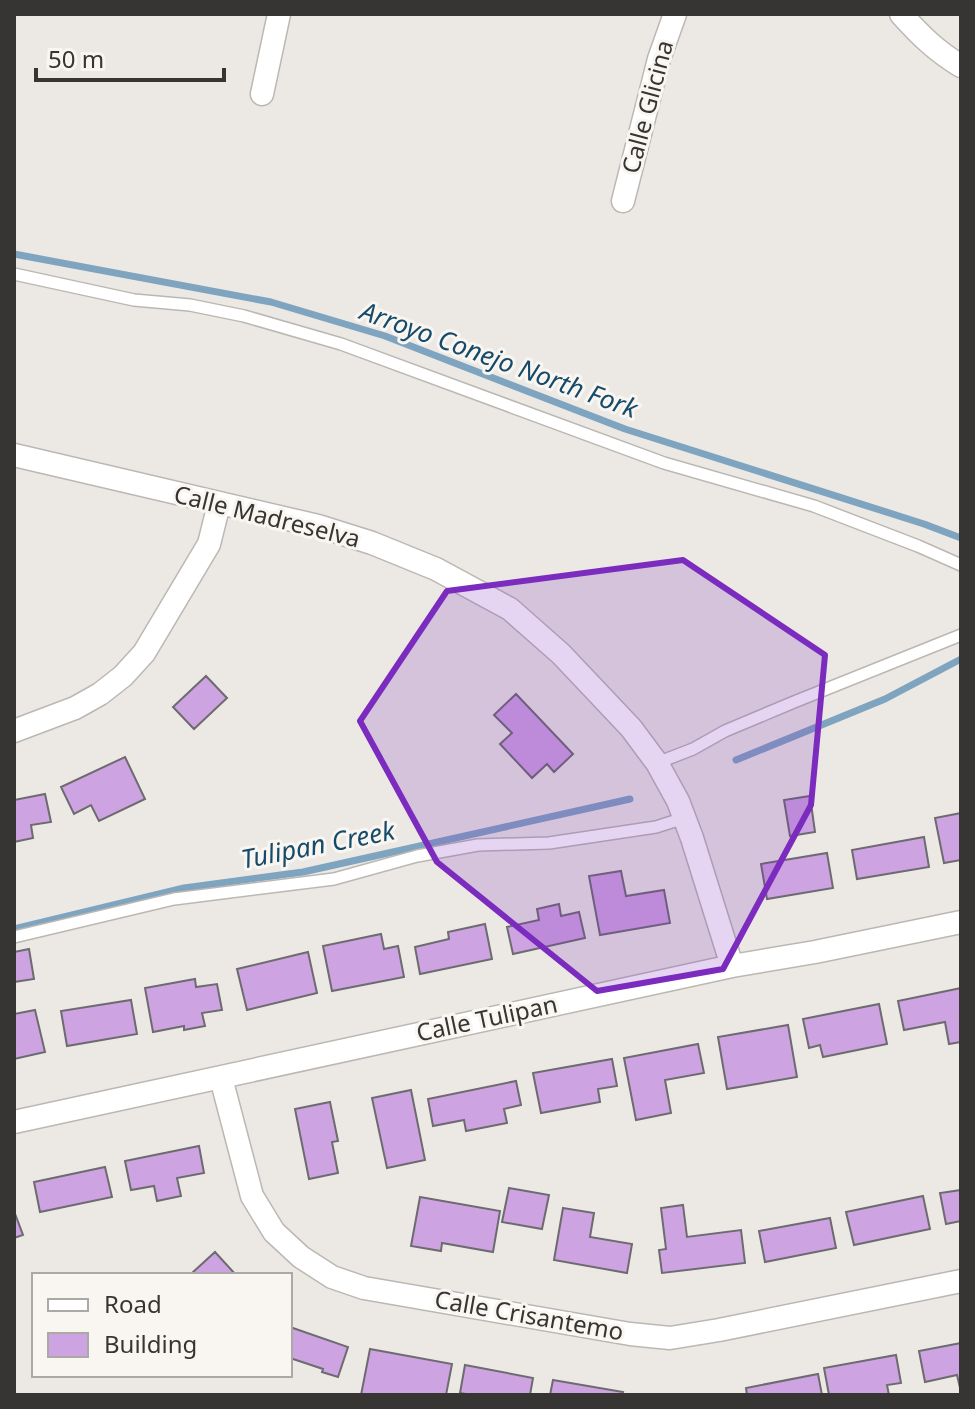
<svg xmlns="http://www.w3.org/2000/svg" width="975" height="1409" font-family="'Noto Sans',sans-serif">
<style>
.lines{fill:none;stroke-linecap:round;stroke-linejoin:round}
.stream{stroke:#7fa4c0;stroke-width:7}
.building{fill:#cda3e2;stroke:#6d6b6f;stroke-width:2}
.lane-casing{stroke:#bbb8b4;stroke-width:14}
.street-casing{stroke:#bbb8b4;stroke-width:25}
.lane{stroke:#fff;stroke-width:11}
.street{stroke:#fff;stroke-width:22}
.marked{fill:#7b2cbf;fill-opacity:0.2;stroke:#7b2cbf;stroke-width:6;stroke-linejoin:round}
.labels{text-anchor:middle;stroke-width:6;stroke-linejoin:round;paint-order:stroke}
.street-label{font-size:24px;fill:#363533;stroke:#f9f6f1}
.water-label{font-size:26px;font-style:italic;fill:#164a6a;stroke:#f9f6f1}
</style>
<rect width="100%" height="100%" fill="#ece9e4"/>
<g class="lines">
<path class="stream" d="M 14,254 L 271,302 L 385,336 L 625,429 L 924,524 L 961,538
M 736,760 L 885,699 L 961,659
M 14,929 L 184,888 L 303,872 L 630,799"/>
</g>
<path class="building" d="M 206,676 L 227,698 L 194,729 L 173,707 Z
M 516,694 L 573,754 L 554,772 L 547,764 L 532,778 L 500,744 L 512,733 L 494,715 Z
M 125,757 L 145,799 L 99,821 L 91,805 L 74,814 L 61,787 Z
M 45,794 L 51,822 L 31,825 L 33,838 L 14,842 L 14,800 Z
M 810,796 L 815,832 L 790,836 L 784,800 Z
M 961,813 L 961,860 L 944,863 L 935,818 Z
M 924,837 L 929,867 L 857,879 L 852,850 Z
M 827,853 L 833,888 L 767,899 L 761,864 Z
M 621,871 L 626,896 L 664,890 L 670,923 L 600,935 L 589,876 Z
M 559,904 L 561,916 L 579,912 L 585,938 L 513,954 L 507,927 L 539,920 L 537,909 Z
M 485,924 L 492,959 L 420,974 L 415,947 L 449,939 L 448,932 Z
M 381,934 L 384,949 L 398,946 L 404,977 L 332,991 L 323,946 Z
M 29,949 L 34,979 L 14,982 L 14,952 Z
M 308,952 L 317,993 L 247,1010 L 237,969 Z
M 195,979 L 196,987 L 217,984 L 222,1010 L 202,1013 L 205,1026 L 184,1030 L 184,1026 L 153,1032 L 145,988 Z
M 961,988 L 961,1042 L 949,1044 L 945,1022 L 904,1030 L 898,1001 Z
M 131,1000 L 137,1034 L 67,1046 L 61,1011 Z
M 879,1004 L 887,1044 L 823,1057 L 820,1045 L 809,1048 L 803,1019 Z
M 35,1010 L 45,1052 L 14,1059 L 14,1014 Z
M 788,1025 L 797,1077 L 727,1089 L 718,1037 Z
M 698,1044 L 704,1073 L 665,1080 L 671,1113 L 636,1120 L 624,1058 Z
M 612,1059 L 617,1086 L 598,1089 L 600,1102 L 541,1113 L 533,1073 Z
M 516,1081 L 521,1105 L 504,1109 L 507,1123 L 466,1131 L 464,1120 L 433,1126 L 428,1099 Z
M 411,1090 L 425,1160 L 387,1168 L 372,1098 Z
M 330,1102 L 338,1141 L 332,1142 L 338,1173 L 309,1179 L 295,1109 Z
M 199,1146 L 204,1173 L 177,1178 L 181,1196 L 157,1201 L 154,1186 L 131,1190 L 125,1161 Z
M 105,1167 L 112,1197 L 40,1212 L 34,1182 Z
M 509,1188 L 549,1195 L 542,1229 L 502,1222 Z
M 961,1190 L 961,1221 L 946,1224 L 940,1193 Z
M 923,1196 L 930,1229 L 854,1245 L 846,1212 Z
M 420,1197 L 500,1211 L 493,1252 L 442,1243 L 441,1251 L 411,1246 Z
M 683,1205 L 687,1237 L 741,1230 L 745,1263 L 662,1273 L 659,1250 L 666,1249 L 661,1208 Z
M 563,1208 L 594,1213 L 590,1237 L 632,1244 L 627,1273 L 554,1260 Z
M 14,1211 L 23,1235 L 14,1238 Z
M 830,1218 L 836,1248 L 765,1262 L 759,1231 Z
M 215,1252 L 236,1275 L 194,1275 L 192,1273 Z
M 290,1327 L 348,1347 L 338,1377 L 322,1372 L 323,1369 L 290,1358 Z
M 961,1343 L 961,1392 L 957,1375 L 925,1382 L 919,1351 Z
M 370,1349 L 452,1364 L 446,1395 L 361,1395 Z
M 896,1355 L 901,1383 L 887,1385 L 889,1395 L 829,1395 L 824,1368 Z
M 465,1365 L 533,1378 L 530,1395 L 471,1395 L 460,1393 Z
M 818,1374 L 822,1395 L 747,1395 L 746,1388 Z
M 553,1380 L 623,1392 L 622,1395 L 550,1395 Z"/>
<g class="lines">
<defs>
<path id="lane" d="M 14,274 L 134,300 L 190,305 L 244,316 L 341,344 L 664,463 L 814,506 L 918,546 L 961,565
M 657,763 L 693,749 L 725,731 L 794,702 L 961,635
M 14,937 L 174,899 L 334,879 L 417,856 L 478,845 L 549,843 L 656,827 L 684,818"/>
<path id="street" d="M 901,14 C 920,35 936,51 961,66
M 262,94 L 279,14
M 623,201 L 659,59 L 675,14
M 14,455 L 318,526 L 372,543 L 436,569 L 510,609 L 561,654 L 631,728 L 657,763 L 678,801 L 692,838 L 732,966
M 14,731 L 75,708 L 100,694 L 123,676 L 144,653 L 209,544 L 219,504
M 221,1078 L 252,1196 L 274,1232 L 301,1257 L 332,1277 L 364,1288 L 630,1334 L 670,1338 L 719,1330 L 961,1281
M 14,1122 L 732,966 L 815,952 L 961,922"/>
</defs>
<use href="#lane" class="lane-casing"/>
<use href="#street" class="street-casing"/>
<use href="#lane" class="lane"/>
<use href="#street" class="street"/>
</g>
<path class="marked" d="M 683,560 L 825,655 L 811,805 L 723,969 L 597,991 L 437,862 L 360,721 L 447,591 Z"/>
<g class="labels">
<g class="street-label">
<text transform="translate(648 107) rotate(-75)" y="8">Calle Glicina</text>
<text transform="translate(267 517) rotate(14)" y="8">Calle Madreselva</text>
<text transform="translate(487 1019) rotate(-12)" y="8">Calle Tulipan</text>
<text transform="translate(529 1316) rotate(10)" y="8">Calle Crisantemo</text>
</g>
<g class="water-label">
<text transform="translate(499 360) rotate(20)" y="9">Arroyo Conejo North Fork</text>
<text transform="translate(318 845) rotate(-11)" y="9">Tulipan Creek</text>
</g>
</g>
<rect width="975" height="1409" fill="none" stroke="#363533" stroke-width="32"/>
<rect x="32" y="1273" width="260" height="104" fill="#f9f6f1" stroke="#aba9a5" stroke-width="2"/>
<rect x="48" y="1299" width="40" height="12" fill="#ffffff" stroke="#aba9a5" stroke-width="2"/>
<text x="104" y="1313" font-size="24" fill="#363533">Road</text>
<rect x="48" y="1333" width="40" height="24" fill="#cda3e2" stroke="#aba9a5" stroke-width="2"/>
<text x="104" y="1353" font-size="24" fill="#363533">Building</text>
<path d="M36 68v12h188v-12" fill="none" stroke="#363533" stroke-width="4"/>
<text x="48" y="68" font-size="24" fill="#363533" stroke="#f9f6f1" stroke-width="6" paint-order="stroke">50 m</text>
</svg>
